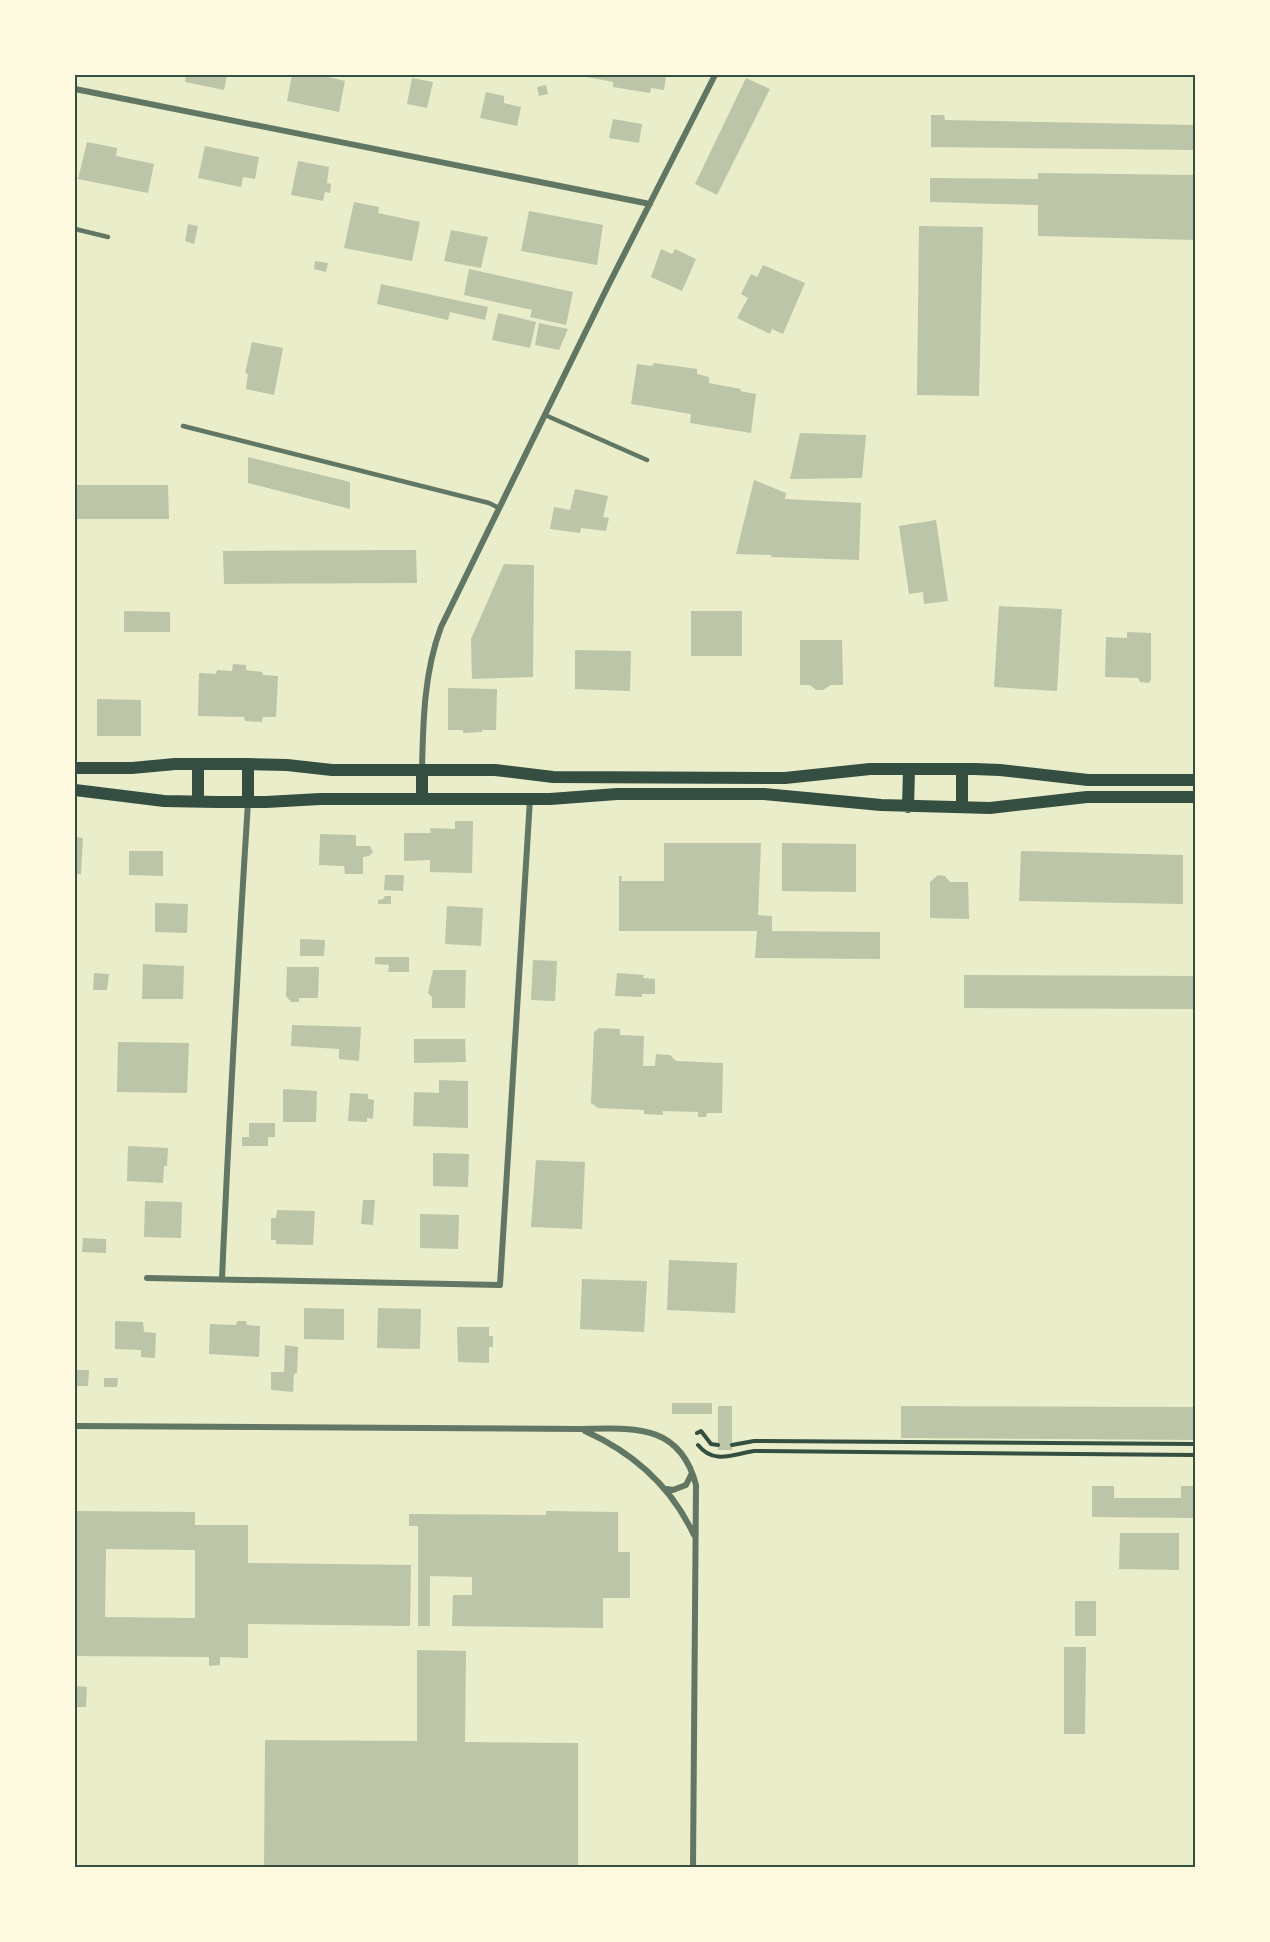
<svg xmlns="http://www.w3.org/2000/svg" width="1270" height="1942" font-family="'PT Sans Narrow',sans-serif">
<style>
.building{fill:#bcc5a7;fill-rule:evenodd}
.lines{fill:none;stroke-linecap:round;stroke-linejoin:round}
.path{stroke:#344e41;stroke-width:4}
.service{stroke:#617663;stroke-width:4.5}
.minor{stroke:#617663;stroke-width:6}
.secondary{stroke:#344e41;stroke-width:12}
.neatline{fill:none;stroke:#344e41;stroke-width:2}
</style>
<rect width="100%" height="100%" fill="#e9edc9"/>
<path class="building" d="M 186,75 L 227,75 L 224,90 L 185,82 Z
M 292,75 L 319,75 L 345,81 L 339,112 L 287,101 Z
M 577,75 L 666,75 L 664,90 L 651,88 L 650,93 L 613,87 L 613,82 Z
M 412,78 L 433,82 L 427,108 L 407,104 Z
M 746,78 L 770,89 L 717,195 L 695,184 Z
M 546,85 L 548,94 L 539,96 L 537,87 Z
M 486,92 L 504,96 L 504,103 L 521,107 L 517,126 L 480,118 Z
M 931,115 L 944,115 L 945,120 L 1195,125 L 1195,150 L 931,147 Z
M 613,119 L 642,124 L 639,143 L 609,138 Z
M 87,142 L 117,148 L 116,156 L 154,164 L 148,193 L 78,179 Z
M 205,146 L 259,157 L 255,179 L 243,177 L 241,187 L 198,178 Z
M 298,161 L 329,167 L 327,183 L 331,184 L 330,193 L 325,192 L 323,201 L 291,195 Z
M 1038,173 L 1195,175 L 1195,240 L 1038,236 L 1038,205 L 930,202 L 930,178 L 1038,179 Z
M 354,202 L 379,207 L 378,213 L 420,222 L 412,261 L 344,248 Z
M 529,211 L 603,225 L 597,265 L 521,251 Z
M 188,224 L 198,226 L 194,244 L 185,241 Z
M 919,226 L 983,227 L 979,396 L 917,395 Z
M 451,230 L 488,237 L 481,268 L 444,261 Z
M 661,249 L 672,254 L 675,249 L 696,259 L 682,291 L 651,277 Z
M 315,261 L 328,263 L 326,272 L 314,269 Z
M 763,265 L 805,283 L 783,334 L 772,329 L 770,334 L 737,318 L 748,298 L 741,294 L 751,274 L 757,277 Z
M 469,269 L 573,292 L 566,325 L 530,317 L 532,310 L 464,295 Z
M 381,284 L 488,307 L 485,320 L 450,312 L 448,320 L 377,304 Z
M 498,313 L 536,322 L 530,348 L 492,340 Z
M 539,323 L 568,329 L 559,350 L 535,345 Z
M 252,342 L 283,348 L 274,395 L 246,389 L 248,374 L 245,373 Z
M 654,363 L 697,369 L 697,374 L 709,377 L 709,383 L 741,389 L 740,391 L 756,394 L 751,433 L 690,423 L 691,414 L 631,404 L 637,364 L 652,366 Z
M 800,433 L 866,435 L 862,478 L 790,479 Z
M 248,457 L 350,482 L 350,509 L 248,483 Z
M 754,480 L 786,493 L 785,499 L 861,503 L 859,560 L 771,557 L 771,555 L 736,554 Z
M 75,485 L 168,485 L 169,519 L 75,519 Z
M 575,489 L 608,496 L 603,517 L 609,518 L 606,531 L 581,528 L 580,533 L 550,529 L 554,507 L 570,510 Z
M 936,520 L 948,601 L 924,604 L 923,592 L 909,594 L 899,526 Z
M 416,550 L 417,583 L 224,584 L 223,551 Z
M 504,564 L 534,565 L 533,677 L 472,679 L 471,639 Z
M 999,606 L 1062,609 L 1057,691 L 994,687 Z
M 124,611 L 170,612 L 170,632 L 124,632 Z
M 691,611 L 742,611 L 742,656 L 691,656 Z
M 1127,632 L 1151,633 L 1151,679 L 1149,683 L 1140,682 L 1138,678 L 1105,677 L 1106,637 L 1127,638 Z
M 800,640 L 842,640 L 843,685 L 831,685 L 823,690 L 816,690 L 810,685 L 800,685 Z
M 575,650 L 631,651 L 630,691 L 575,689 Z
M 233,664 L 246,665 L 246,670 L 262,672 L 263,675 L 278,676 L 276,717 L 263,717 L 262,722 L 245,721 L 244,717 L 198,716 L 199,673 L 216,674 L 217,670 L 232,671 Z
M 448,688 L 497,689 L 496,730 L 482,730 L 482,732 L 463,733 L 463,730 L 448,730 Z
M 97,699 L 141,700 L 141,736 L 97,736 Z
M 455,821 L 473,821 L 472,873 L 430,872 L 430,860 L 404,861 L 404,833 L 431,833 L 430,828 L 455,829 Z
M 320,834 L 356,835 L 356,846 L 370,846 L 373,852 L 369,856 L 363,857 L 363,874 L 345,874 L 344,866 L 319,865 Z
M 75,837 L 83,838 L 81,874 L 75,874 Z
M 664,843 L 761,843 L 758,915 L 772,916 L 772,931 L 880,932 L 880,959 L 755,958 L 757,931 L 619,931 L 619,876 L 622,876 L 621,881 L 664,881 Z
M 782,843 L 856,844 L 856,892 L 782,891 Z
M 129,851 L 163,851 L 163,876 L 129,875 Z
M 1021,851 L 1183,855 L 1183,904 L 1019,901 Z
M 385,875 L 404,875 L 403,891 L 384,890 Z
M 938,875 L 945,876 L 950,882 L 968,882 L 969,919 L 930,918 L 930,882 Z
M 385,896 L 391,896 L 391,904 L 378,904 L 378,900 L 383,899 Z
M 155,903 L 188,904 L 187,933 L 155,932 Z
M 447,906 L 483,908 L 481,946 L 445,944 Z
M 300,939 L 325,940 L 324,956 L 300,956 Z
M 375,957 L 409,957 L 409,972 L 388,972 L 389,965 L 375,964 Z
M 533,960 L 557,961 L 555,1001 L 531,1000 Z
M 143,964 L 184,966 L 183,999 L 142,999 Z
M 287,967 L 319,967 L 318,998 L 299,998 L 299,1002 L 291,1002 L 286,996 Z
M 433,970 L 466,970 L 465,1008 L 432,1008 L 432,997 L 428,993 Z
M 94,973 L 109,974 L 107,990 L 93,990 Z
M 617,973 L 644,975 L 643,978 L 655,979 L 655,994 L 642,994 L 642,997 L 615,996 Z
M 964,975 L 1195,976 L 1195,1009 L 964,1008 Z
M 292,1025 L 361,1027 L 359,1061 L 339,1059 L 339,1049 L 291,1046 Z
M 599,1028 L 620,1029 L 620,1035 L 644,1036 L 643,1066 L 655,1066 L 656,1054 L 670,1055 L 676,1061 L 723,1063 L 722,1113 L 707,1113 L 706,1117 L 698,1117 L 698,1112 L 663,1111 L 663,1115 L 644,1114 L 644,1110 L 598,1108 L 591,1103 L 594,1032 Z
M 414,1039 L 465,1039 L 466,1062 L 414,1063 Z
M 118,1042 L 189,1043 L 187,1093 L 117,1092 Z
M 439,1080 L 468,1081 L 468,1128 L 413,1126 L 414,1092 L 439,1093 Z
M 283,1089 L 317,1091 L 316,1122 L 283,1122 Z
M 350,1093 L 368,1094 L 368,1099 L 374,1100 L 373,1119 L 367,1118 L 367,1122 L 348,1121 Z
M 249,1123 L 275,1123 L 275,1137 L 268,1137 L 268,1146 L 242,1146 L 242,1137 L 249,1137 Z
M 128,1146 L 168,1148 L 167,1166 L 164,1166 L 163,1183 L 127,1181 Z
M 433,1153 L 469,1154 L 468,1187 L 433,1186 Z
M 536,1160 L 585,1162 L 582,1229 L 531,1227 Z
M 363,1200 L 375,1200 L 373,1225 L 361,1224 Z
M 145,1201 L 182,1202 L 181,1238 L 144,1237 Z
M 277,1210 L 315,1211 L 313,1245 L 276,1244 L 276,1240 L 271,1240 L 271,1218 L 276,1218 Z
M 420,1214 L 459,1215 L 458,1249 L 420,1248 Z
M 83,1238 L 106,1239 L 106,1253 L 82,1252 Z
M 669,1260 L 737,1263 L 735,1313 L 667,1310 Z
M 582,1279 L 647,1281 L 644,1332 L 580,1329 Z
M 304,1308 L 344,1309 L 344,1340 L 304,1339 Z
M 378,1308 L 421,1309 L 420,1349 L 377,1348 Z
M 115,1321 L 143,1322 L 144,1332 L 156,1333 L 155,1358 L 141,1357 L 141,1350 L 115,1349 Z
M 237,1321 L 246,1321 L 247,1325 L 260,1326 L 259,1357 L 209,1354 L 210,1324 L 236,1325 Z
M 457,1327 L 489,1327 L 489,1336 L 493,1336 L 493,1347 L 489,1347 L 489,1363 L 458,1362 Z
M 285,1345 L 298,1347 L 297,1373 L 294,1374 L 293,1392 L 271,1390 L 271,1372 L 284,1372 Z
M 77,1370 L 89,1370 L 88,1386 L 76,1386 Z
M 104,1378 L 118,1378 L 117,1387 L 104,1387 Z
M 672,1403 L 712,1403 L 712,1414 L 672,1414 Z
M 718,1406 L 732,1406 L 732,1450 L 718,1450 Z
M 901,1406 L 1195,1407 L 1195,1440 L 901,1438 Z
M 1092,1486 L 1114,1486 L 1114,1498 L 1181,1498 L 1181,1486 L 1195,1486 L 1195,1518 L 1092,1517 Z
M 75,1511 L 195,1512 L 195,1525 L 248,1525 L 248,1563 L 411,1565 L 410,1626 L 248,1624 L 248,1658 L 220,1657 L 220,1665 L 209,1666 L 209,1657 L 75,1656 ZM 106,1549 L 195,1550 L 195,1618 L 105,1617 Z
M 546,1511 L 618,1512 L 618,1552 L 630,1552 L 630,1598 L 603,1598 L 603,1628 L 452,1626 L 453,1595 L 472,1595 L 472,1577 L 430,1576 L 430,1626 L 418,1626 L 418,1526 L 409,1526 L 409,1514 L 546,1515 Z
M 1120,1533 L 1179,1533 L 1179,1570 L 1119,1569 Z
M 1075,1601 L 1096,1601 L 1096,1636 L 1075,1636 Z
M 1064,1647 L 1086,1647 L 1085,1734 L 1064,1734 Z
M 417,1650 L 466,1651 L 465,1742 L 578,1743 L 578,1867 L 264,1867 L 265,1740 L 417,1741 Z
M 75,1686 L 87,1687 L 86,1707 L 75,1707 Z"/>
<g class="lines">
<path class="path" d="M 697,1433 L 701,1431 L 711,1444 L 718,1445
M 698,1445 C 714,1465 733,1454 754,1451 L 1195,1455
M 732,1445 L 754,1441 L 1195,1444"/>
<path class="service" d="M 75,229 L 108,237
M 545,415 L 647,460
M 183,426 L 489,503 L 499,508"/>
<path class="minor" d="M 75,89 L 650,204
M 422,770 C 423,722 424,672 441,627 L 607,288 L 715,75
M 147,1278 L 500,1285 L 530,799
M 222,1279 C 229,1120 238,961 248,802
M 75,1426 L 582,1429 C 633,1428 680,1423 696,1485 L 693,1867
M 585,1431 C 634,1453 671,1486 694,1535
M 667,1489 L 673,1490 L 686,1485 L 692,1473"/>
<path class="secondary" d="M 198,764 L 198,802
M 248,764 L 248,802
M 75,768 L 132,768 L 175,764 L 248,764 L 287,765 L 332,770 L 495,770 L 553,777 L 785,778 L 870,769 L 974,769 L 1000,770 L 1088,780 L 1195,780
M 962,769 L 962,807
M 422,770 L 422,799
M 75,790 L 164,801 L 218,802 L 266,802 L 320,799 L 550,799 L 617,794 L 764,794 L 881,805 L 990,808 L 1087,797 L 1195,797
M 908,807 L 909,769"/>
</g>
<rect width="1270" height="1942" fill="none" stroke="#fefae0" stroke-width="153"/>
<rect x="76" y="76" width="1118" height="1790" class="neatline"/>
</svg>
